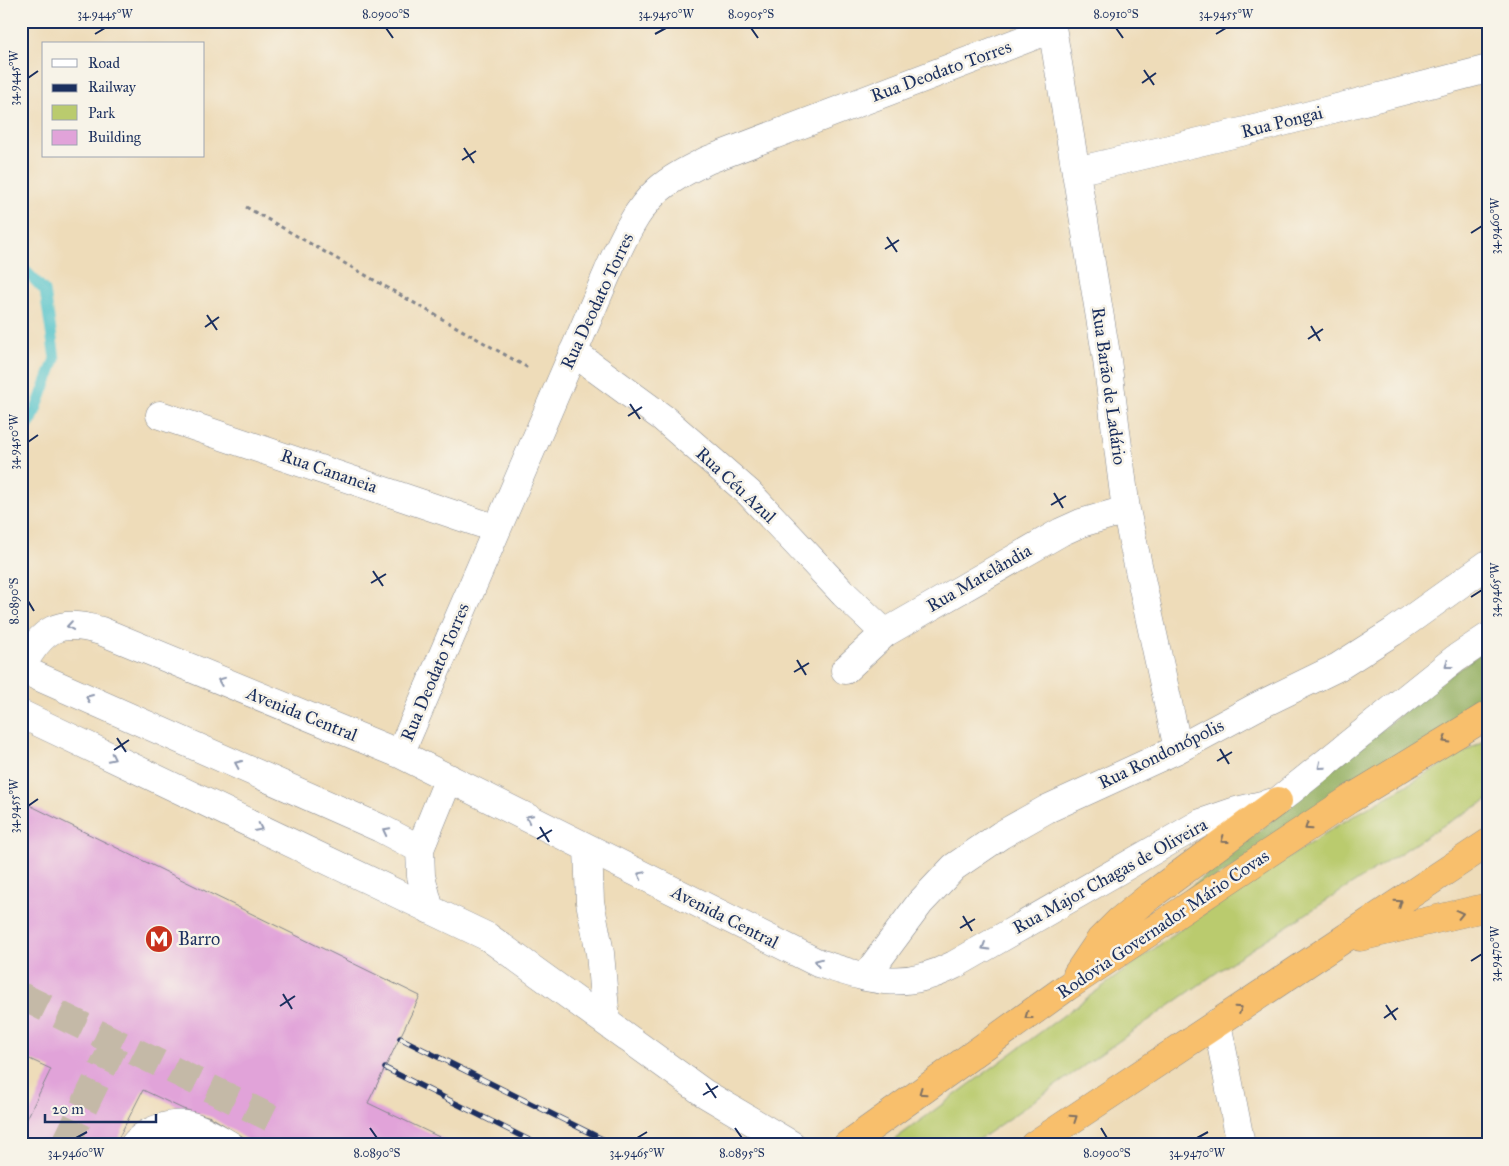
<svg xmlns="http://www.w3.org/2000/svg" width="1509" height="1166" font-family="'IM FELL Great Primer',serif">
<style>
.green{fill:#bacb6e;stroke:#6a7d66}
.forest{fill:#93af61;stroke:#576f60}
.lines{fill:none;stroke-linecap:round;stroke-linejoin:round}
.stream{stroke:#56c4ca;stroke-width:11}
.building{fill:#e1a3d9}
.minor-tunnel{stroke:#c4b9a7;stroke-width:28;stroke-dasharray:28 14;stroke-linecap:butt}
.minor-casing{stroke:#84868c;stroke-width:29}
.highway-casing{stroke:#84868c;stroke-width:29}
.path{stroke:#84868c;stroke-width:3;stroke-dasharray:4 4;stroke-linecap:butt}
.minor{stroke:#fff;stroke-width:28}
.highway{stroke:#f8bf6c;stroke-width:28}
.rail-casing{stroke:#1b2f5e;stroke-width:5.5}
.rail{stroke:#f7f3e8;stroke-width:4;stroke-dasharray:11;stroke-linecap:butt}
.oneway{stroke:#8d97ae}
.oneway2{stroke:#7e7064}
.ticks{fill:none;stroke:#1b2f5e;stroke-width:2}
.labels{text-anchor:middle;stroke-width:5;stroke-linejoin:round;paint-order:stroke}
.street-label{font-size:18px;fill:#1b2f5e;stroke:#f7f3e8}
.poi-label{font-size:18px;fill:#1b2f5e;stroke:#f7f3e8;text-anchor:start}
.neatline{fill:none;stroke:#1b2f5e;stroke-width:2}
.ticks-label{font-size:12px;text-anchor:middle;fill:#1b2f5e}
</style>
<rect width="100%" height="100%" fill="#f7f3e8"/>
<filter id="ink" filterUnits="userSpaceOnUse"><feTurbulence type="fractalNoise" baseFrequency=".02" numOctaves="2"/><feDisplacementMap in="SourceGraphic" scale="10" xChannelSelector="R" yChannelSelector="G"/><feConvolveMatrix kernelMatrix="1 2 1 2 8 2 1 2 1" color-interpolation-filters="sRGB"/></filter>
<filter id="wash" filterUnits="userSpaceOnUse"><feTurbulence type="fractalNoise" baseFrequency=".0096" numOctaves="4" result="noise"/><feDisplacementMap in="SourceGraphic" scale="20" xChannelSelector="R" yChannelSelector="G"/><feGaussianBlur stdDeviation="1.12" result="paint"/><feColorMatrix in="noise" values="0 0 0 0 0 0 0 0 0 0 0 0 0 0 0 0 0 1.4 0 .05"/><feComposite in="paint" operator="in"/></filter>
<g filter="url(#wash)">
<rect width="100%" height="100%" fill="#eedcb9"/>
<path class="green" d="M 1488,738 L 1488,800 L 1444,825 L 1236,959 L 971,1145 L 887,1145 L 1185,926 L 1338,825 Z"/>
<path class="forest" d="M 1488,648 L 1488,708 L 1154,917 L 1430,690 Z"/>
<g class="lines">
<path class="stream" d="M 21,266 L 45,291 L 55,359 L 32,420 L 21,435"/>
</g>
<g id="blocks">
<path class="building" d="M 21,801 L 420,996 L 368,1103 L 456,1145 L 256,1145 L 211,1117 L 183,1109 L 143,1090 L 115,1145 L 21,1145 L 21,1131 L 51,1069 L 21,1055 Z"/>
</g>
</g>
<g filter="url(#ink)">
<use href="#blocks" fill-opacity="0" stroke="#84868c" stroke-width="1"/>
<g class="lines">
<path class="minor-tunnel" d="M 21,996 L 271,1118
M 65,1145 L 116,1041"/>
<defs>
<path id="minor" d="M 1051,21 L 1107,360 L 1126,510 L 1178,749
M 1076,171 L 1271,125 L 1488,69
M 573,352 L 663,418 L 749,493 L 844,594 L 885,633
M 160,415 L 497,529
M 21,667 C 43,629 57,618 101,631 L 400,754 L 818,963 C 871,979 901,992 954,965 L 1201,823 L 1236,811 L 1278,801 L 1455,659 L 1488,637
M 21,669 L 380,828 L 420,849 L 421,876 L 430,910
M 845,670 L 885,633 L 1061,532 L 1081,523 L 1126,510
M 21,714 L 488,937 L 704,1093 L 792,1145
M 400,754 L 608,272 C 620,245 635,210 658,190 C 673,177 690,169 708,160 L 1052,29
M 588,848 L 590,902 L 600,953 L 606,1021
M 420,849 L 449,778
M 865,977 L 920,903 L 954,867 L 1001,835 L 1047,809 L 1178,749 L 1258,706 L 1338,667 L 1393,632 L 1488,564
M 1217,1023 L 1241,1145
M 134,1145 C 146,1129 176,1120 195,1127 C 207,1131 219,1139 230,1145"/>
<path id="highway" d="M 1360,937 L 1488,907
M 1077,974 L 1100,940 L 1119,921 L 1150,896 L 1278,801
M 847,1145 L 1067,987 L 1350,799 L 1488,715
M 1034,1145 L 1488,843"/>
</defs>
<use href="#minor" class="minor-casing"/>
<use href="#highway" class="highway-casing"/>
<path class="path" d="M 246,207 L 530,369"/>
<use href="#minor" class="minor"/>
<use href="#highway" class="highway"/>
<defs>
<path id="rail" d="M 400,1038 L 614,1145
M 385,1068 L 539,1145"/>
</defs>
<use href="#rail" class="rail-casing"/>
<use href="#rail" class="rail"/>
</g>
<defs><path id="oneway-chevron" d="M-2-3.5L2.5 0L-2 3.5" fill="none" stroke-width="1.6" stroke-linecap="round" stroke-linejoin="round" transform="scale(1.25)"/></defs>
<g class="oneway">
<use href="#oneway-chevron" transform="translate(70 626) rotate(172)"/>
<use href="#oneway-chevron" transform="translate(1448 665) rotate(142)"/>
<use href="#oneway-chevron" transform="translate(221 681) rotate(-158)"/>
<use href="#oneway-chevron" transform="translate(89 698) rotate(-157)"/>
<use href="#oneway-chevron" transform="translate(112 758) rotate(26)"/>
<use href="#oneway-chevron" transform="translate(238 764) rotate(-156)"/>
<use href="#oneway-chevron" transform="translate(1321 766) rotate(141)"/>
<use href="#oneway-chevron" transform="translate(529 818) rotate(-153)"/>
<use href="#oneway-chevron" transform="translate(259 828) rotate(26)"/>
<use href="#oneway-chevron" transform="translate(386 831) rotate(-153)"/>
<use href="#oneway-chevron" transform="translate(641 875) rotate(-153)"/>
<use href="#oneway-chevron" transform="translate(985 947) rotate(150)"/>
<use href="#oneway-chevron" transform="translate(818 962) rotate(-158)"/>
</g>
<g class="oneway2">
<use href="#oneway-chevron" transform="translate(1446 740) rotate(149)"/>
<use href="#oneway-chevron" transform="translate(1308 827) rotate(146)"/>
<use href="#oneway-chevron" transform="translate(1224 840) rotate(144)"/>
<use href="#oneway-chevron" transform="translate(1399 903) rotate(-34)"/>
<use href="#oneway-chevron" transform="translate(1460 914) rotate(-13)"/>
<use href="#oneway-chevron" transform="translate(1239 1009) rotate(-33)"/>
<use href="#oneway-chevron" transform="translate(1028 1016) rotate(144)"/>
<use href="#oneway-chevron" transform="translate(922 1092) rotate(145)"/>
<use href="#oneway-chevron" transform="translate(1074 1118) rotate(-34)"/>
</g>
</g>
<path class="ticks" d="M 386,28 L 393,38M 751,28 L 758,38M 1116,28 L 1123,38M 95,34 L 105,28M 655,34 L 666,28M 1216,34 L 1226,28M 1144,70 L 1154,85M 28,78 L 38,71M 1142,83 L 1156,73M 464,148 L 474,163M 462,160 L 476,151M 1471,233 L 1482,226M 887,237 L 897,252M 885,249 L 899,240M 207,315 L 217,330M 1311,326 L 1320,341M 205,327 L 219,317M 1308,339 L 1323,329M 630,404 L 640,419M 628,416 L 642,407M 28,442 L 38,435M 1054,493 L 1063,508M 1051,505 L 1066,496M 373,571 L 383,586M 371,583 L 386,574M 1471,597 L 1482,590M 28,601 L 34,611M 797,660 L 806,675M 794,672 L 809,663M 117,738 L 126,752M 1220,749 L 1229,764M 114,750 L 129,740M 1217,761 L 1232,752M 28,806 L 38,799M 540,827 L 549,842M 537,839 L 552,830M 963,916 L 972,931M 960,928 L 975,919M 1471,961 L 1482,954M 283,994 L 292,1009M 1386,1005 L 1396,1020M 280,1006 L 295,996M 1384,1018 L 1398,1008M 706,1083 L 716,1098M 703,1095 L 718,1086M 370,1128 L 377,1138M 735,1128 L 742,1138M 1101,1128 L 1107,1138M 76,1138 L 87,1132M 637,1138 L 647,1132M 1197,1138 L 1208,1132"/>
<defs>
<symbol id="metro-disc" viewBox="-11 -11 22 22"><circle r="9.5" fill="#c8321e" stroke="#f7f3e8"/><path d="M-5.5 5V-5H-3L0 0L3-5H5.5V5H3V-.5L0 4L-3-.5V5Z" fill="#fff"/></symbol>
</defs>
<g fill-rule="evenodd">
<use href="#metro-disc" x="143" y="923" width="32" height="32"/>
</g>
<g class="labels">
<g class="street-label">
<text transform="translate(941 71) rotate(-20)" y="6">Rua Deodato Torres</text>
<text transform="translate(1282 122) rotate(-14)" y="6">Rua Pongai</text>
<text transform="translate(597 301) rotate(-65)" y="6">Rua Deodato Torres</text>
<text transform="translate(1109 386) rotate(82)" y="6">Rua Barão de Ladário</text>
<text transform="translate(329 471) rotate(19)" y="6">Rua Cananeia</text>
<text transform="translate(736 485) rotate(43)" y="6">Rua Céu Azul</text>
<text transform="translate(979 578) rotate(-30)" y="6">Rua Matelândia</text>
<text transform="translate(435 672) rotate(-67)" y="6">Rua Deodato Torres</text>
<text transform="translate(302 714) rotate(22)" y="6">Avenida Central</text>
<text transform="translate(1161 754) rotate(-26)" y="6">Rua Rondonópolis</text>
<text transform="translate(1110 876) rotate(-29)" y="6">Rua Major Chagas de Oliveira</text>
<text transform="translate(725 917) rotate(27)" y="6">Avenida Central</text>
<text transform="translate(1163 924) rotate(-34)" y="6">Rodovia Governador Mário Covas</text>
</g>
<g class="poi-label">
<text x="178" y="945">Barro</text>
</g>
</g>
<rect width="1509" height="1166" fill="none" stroke="#f7f3e8" stroke-width="55"/>
<rect x="42" y="42" width="162" height="115" fill="#f7f3e8" stroke="#9fa5b1"/>
<rect x="52" y="59" width="25" height="8" fill="#ffffff" stroke="#9fa5b1"/>
<text x="88" y="68" font-size="15" fill="#1b2f5e">Road</text>
<rect x="52" y="84" width="25" height="8" fill="#1b2f5e" stroke="#9fa5b1"/>
<text x="88" y="92" font-size="15" fill="#1b2f5e">Railway</text>
<rect x="52" y="105" width="25" height="15" fill="#bacb6e" stroke="#9fa5b1"/>
<text x="88" y="118" font-size="15" fill="#1b2f5e">Park</text>
<rect x="52" y="130" width="25" height="15" fill="#e1a3d9" stroke="#9fa5b1"/>
<text x="88" y="142" font-size="15" fill="#1b2f5e">Building</text>
<path d="M45 1114v8h111v-8" fill="none" stroke="#1b2f5e" stroke-width="2.5"/>
<text x="52" y="1114" font-size="15" fill="#1b2f5e" stroke="#f7f3e8" stroke-width="4" paint-order="stroke">20 m</text>
<rect x="28" y="28" width="1454" height="1110" class="neatline"/>
<g class="ticks-label">
<text x="105" y="18">34.9445°W</text>
<text x="386" y="18">8.0900°S</text>
<text x="666" y="18">34.9450°W</text>
<text x="751" y="18">8.0905°S</text>
<text x="1116" y="18">8.0910°S</text>
<text x="1226" y="18">34.9455°W</text>
<text transform="translate(14 78) rotate(-90)" y="4">34.9445°W</text>
<text transform="translate(1495 226) rotate(-90)" y="4">34.9460°W</text>
<text transform="translate(14 442) rotate(-90)" y="4">34.9450°W</text>
<text transform="translate(1495 590) rotate(-90)" y="4">34.9465°W</text>
<text transform="translate(14 601) rotate(-90)" y="4">8.0890°S</text>
<text transform="translate(14 806) rotate(-90)" y="4">34.9455°W</text>
<text transform="translate(1495 954) rotate(-90)" y="4">34.9470°W</text>
<text x="76" y="1157">34.9460°W</text>
<text x="377" y="1157">8.0890°S</text>
<text x="637" y="1157">34.9465°W</text>
<text x="742" y="1157">8.0895°S</text>
<text x="1107" y="1157">8.0900°S</text>
<text x="1197" y="1157">34.9470°W</text>
</g>
</svg>
